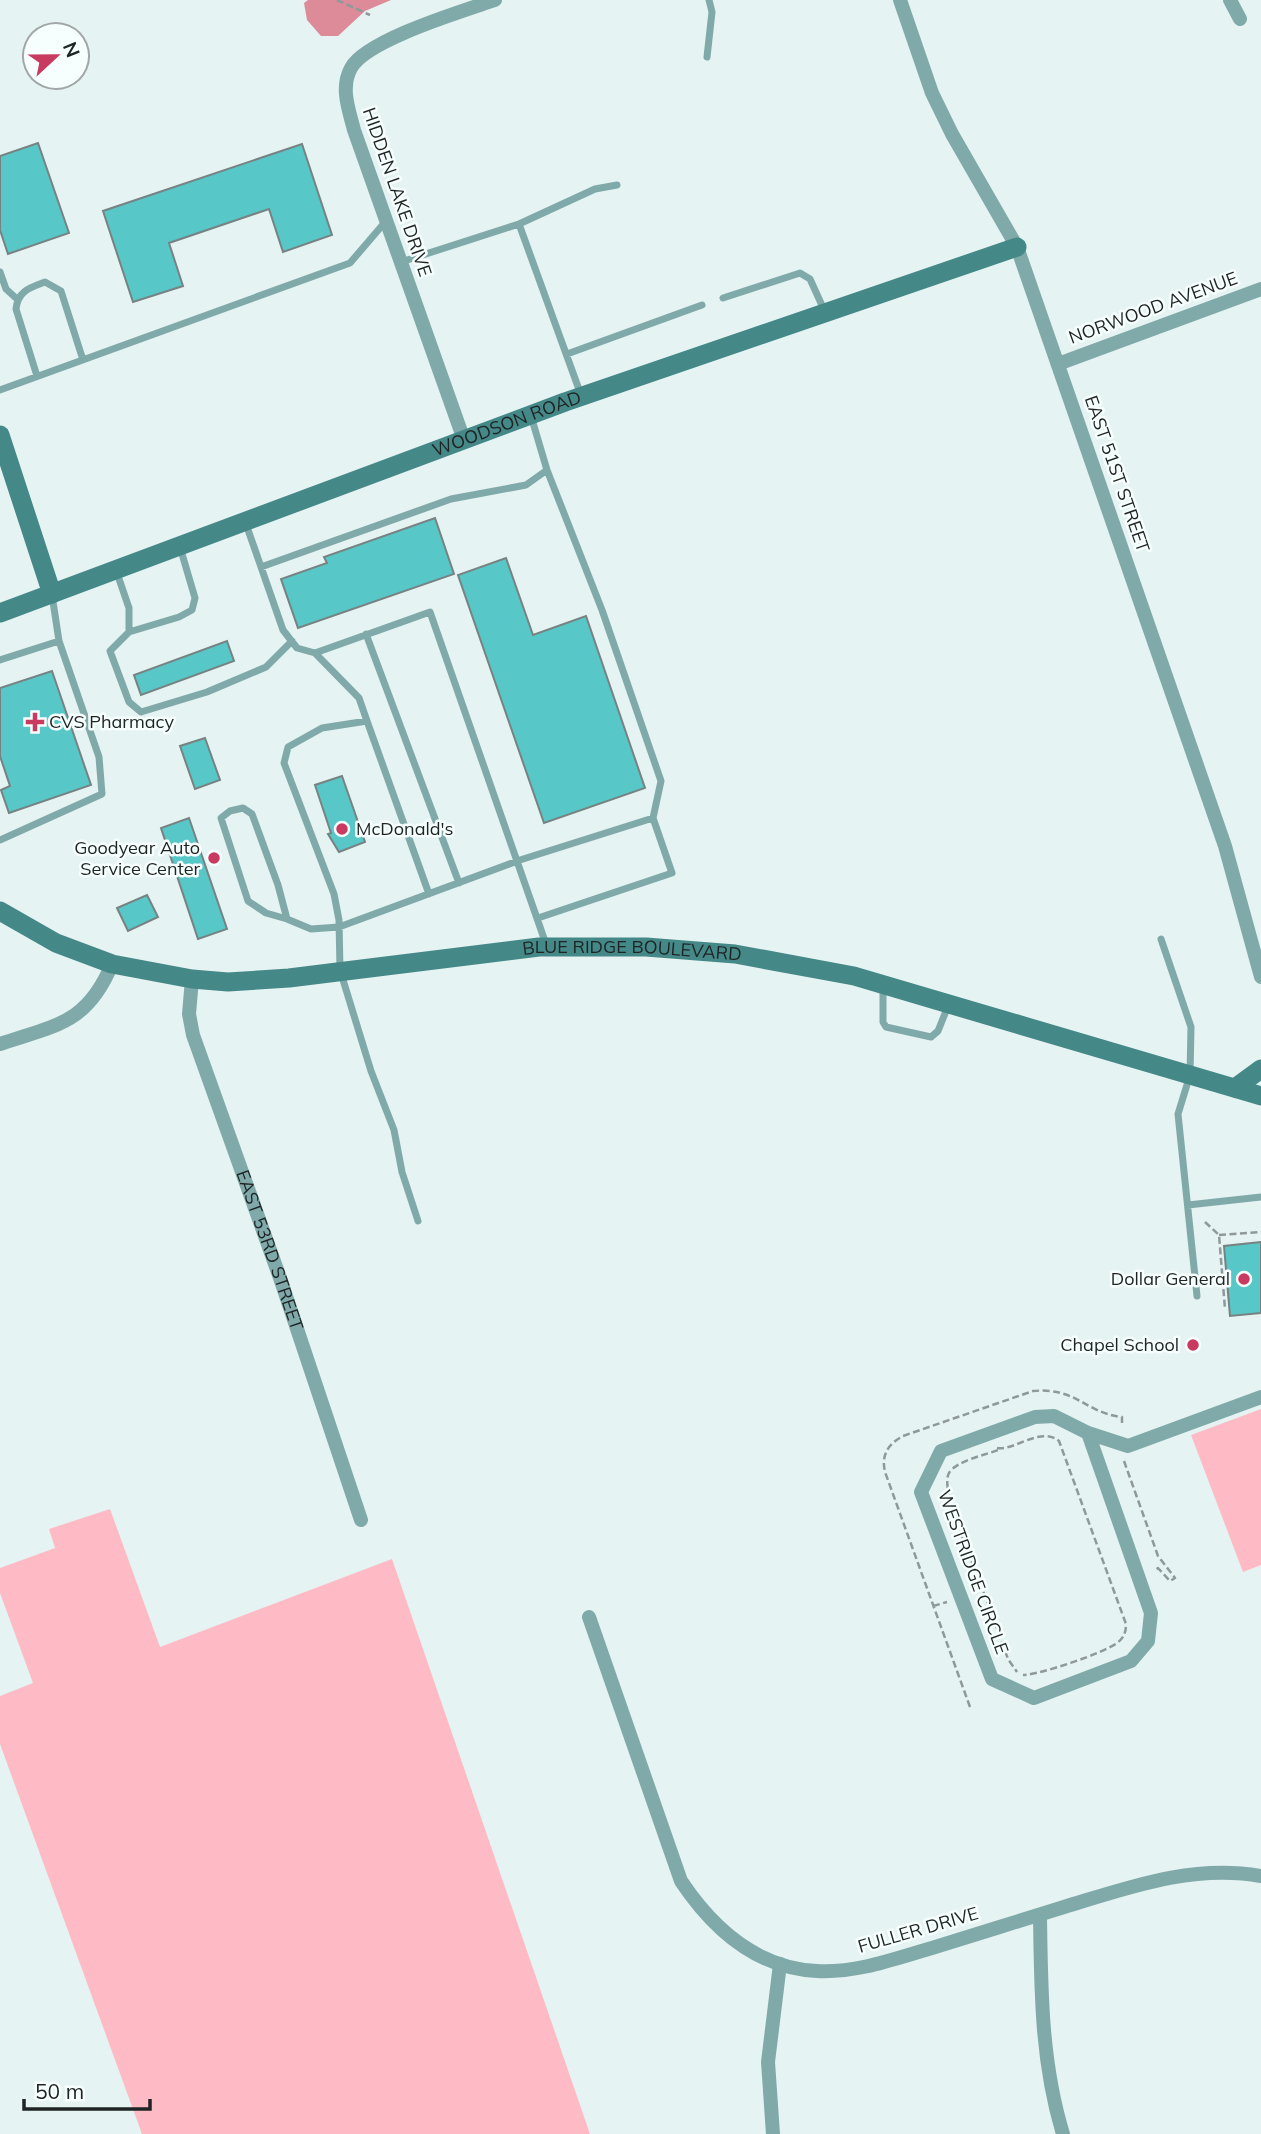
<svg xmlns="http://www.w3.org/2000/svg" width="1261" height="2134" font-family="Mulish,sans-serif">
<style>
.green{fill:#ffbbc5}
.water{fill:#dd8b98}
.building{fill:#58c7c7;stroke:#778382;stroke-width:2}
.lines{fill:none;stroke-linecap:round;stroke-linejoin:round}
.path{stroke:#8f9999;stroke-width:2.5;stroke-dasharray:7 3.5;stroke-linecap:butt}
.lane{stroke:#80aaaa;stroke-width:7}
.street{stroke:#80aaaa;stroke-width:14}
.secondary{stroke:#458888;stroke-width:19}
.poi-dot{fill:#c93a61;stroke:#f7fffe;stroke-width:2.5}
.labels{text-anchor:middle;stroke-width:5;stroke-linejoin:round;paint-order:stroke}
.street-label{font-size:18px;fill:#1e2323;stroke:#f7fffe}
.poi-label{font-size:18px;fill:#1e2323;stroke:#f7fffe;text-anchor:end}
</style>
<rect width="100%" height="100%" fill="#e5f3f2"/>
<path class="green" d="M 1261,1409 L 1261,1565 L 1243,1572 L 1191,1435 Z
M 110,1509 L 160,1647 L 392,1559 L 590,2134 L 142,2134 L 0,1744 L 0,1696 L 33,1683 L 0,1593 L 0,1568 L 55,1548 L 49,1529 Z"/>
<path class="water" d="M 308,0 L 391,0 L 365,11 L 338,36 L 321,36 L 307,20 L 304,3 Z"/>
<path class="building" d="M 38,143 L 69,233 L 8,254 L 0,230 L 0,156 Z
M 302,144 L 332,235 L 283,252 L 269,209 L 169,243 L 183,286 L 133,302 L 103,211 Z
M 435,518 L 454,574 L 298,628 L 281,579 L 327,563 L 324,557 Z
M 506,558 L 533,635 L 586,616 L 645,788 L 544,823 L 458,575 Z
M 227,641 L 234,661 L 141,695 L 134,675 Z
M 52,671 L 91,785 L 9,813 L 1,790 L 10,786 L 0,756 L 0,688 Z
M 205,738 L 220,780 L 195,789 L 180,746 Z
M 342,776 L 365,842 L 339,852 L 328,834 L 331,833 L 315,785 Z
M 189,818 L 227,929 L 198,939 L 161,828 Z
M 147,895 L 158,917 L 128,931 L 117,908 Z
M 1261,1242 L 1261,1313 L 1230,1316 L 1224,1246 Z"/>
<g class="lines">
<path class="path" d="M 337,0 L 370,15
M 1205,1222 L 1219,1235 L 1225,1309
M 1219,1235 L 1261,1232
M 997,1448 C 1015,1451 1040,1426 1059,1441 L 1126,1624 C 1126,1632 1124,1638 1117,1643 C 1104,1653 1039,1675 1023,1675
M 1124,1461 L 1158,1556 L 1175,1578 L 1170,1581 L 1158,1568 L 1156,1570
M 982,1587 C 975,1567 939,1491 949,1473 C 956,1461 985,1455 998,1450
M 976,1590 L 982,1588 L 1008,1659 L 1017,1672
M 933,1606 L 947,1602
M 970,1707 L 885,1472 C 881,1455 888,1444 903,1436 L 1033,1391 C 1077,1387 1085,1413 1122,1417 L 1122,1423"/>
<path class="lane" d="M 707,57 L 712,12 L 709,0
M 519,224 L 595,189 L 617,185
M 401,262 L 519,224 L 581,395
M 0,272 L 6,289 L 17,299
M 723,298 L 800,273 L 810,279 L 825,312
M 567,354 L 702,305
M 37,376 L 16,309 C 18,291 29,288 45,282 L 61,291 L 83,360
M 0,390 L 350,263 L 386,221
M 547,470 L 602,610 L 661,781 L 653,818
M 246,524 L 283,630 L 297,648 L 315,653 L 359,698 L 367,721
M 261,567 L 451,499 L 526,485 L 547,470 L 531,416
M 117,573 L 129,608 L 129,632 L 110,651 L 129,702 L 141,712 L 207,692 L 266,667 L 292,641
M 129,632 L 179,617 L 192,610 L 195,598 L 180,547
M 366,634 L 459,883
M 315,653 L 430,612 L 547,947
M 0,660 L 59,641 L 52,595
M 0,840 L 102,794 L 99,757 L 59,641
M 287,919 L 266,913 L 248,901 L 221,818 L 230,811 L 243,808 L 252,814 L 278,885 L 287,919 L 311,929 L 339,927 L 520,860 L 653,818 L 672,873 L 538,918
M 1161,939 L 1191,1027 L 1190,1075 L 1178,1114 L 1197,1296
M 883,985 L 883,1022 L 886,1027 L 931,1037 L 938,1031 L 948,1006
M 1188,1205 L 1261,1197
M 418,1221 L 402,1172 L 394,1130 L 371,1071 L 340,970 L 339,920 L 334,894 L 284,763 L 288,747 L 322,728 L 367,721 L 429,894"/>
<g class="street">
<path d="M 900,0 L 932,93 L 952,134 L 1017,247 L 1225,846 L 1261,977"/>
<path d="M 1230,0 L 1240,19"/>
<path d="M 1058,364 L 1261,289"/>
<path d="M 464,440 L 354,130 C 349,110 340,88 351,68 C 366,40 463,11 495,0"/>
<path id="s1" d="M 192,979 L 189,1014 L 193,1035 L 280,1278 L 361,1520"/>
<path d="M 0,1044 C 56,1025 87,1024 112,964"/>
<path d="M 1088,1433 L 1151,1613 L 1148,1641 L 1131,1661 L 1034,1698 L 992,1679 L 921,1492 L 941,1451 L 1035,1417 L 1054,1416 L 1088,1433 L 1128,1446 L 1261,1397"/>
<path d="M 589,1617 L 681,1881 C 713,1929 757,1968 817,1971 C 857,1973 894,1959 932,1948 C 976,1934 1020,1921 1064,1907 C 1130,1887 1192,1864 1261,1876"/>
<path d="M 1040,1915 C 1041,1989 1041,2062 1063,2134"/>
<path d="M 773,2134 L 768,2062 L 780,1964"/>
</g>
<g class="secondary">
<path d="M 0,435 L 52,594"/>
<path id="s2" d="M 0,613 L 565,402 L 1017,247"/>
<path id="s3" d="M 0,911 L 56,943 L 112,964 L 192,979 L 228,982 L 289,978 L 539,947 L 646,947 L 735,954 L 854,976 L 1261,1096"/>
<path d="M 1235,1088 L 1261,1069"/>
</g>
</g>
<g class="poi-dot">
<path d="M31.5 711.5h7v7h7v7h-7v7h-7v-7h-7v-7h7z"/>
<circle cx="342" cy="829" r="7"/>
<circle cx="214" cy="858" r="7"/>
<circle cx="1244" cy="1279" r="7"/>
<circle cx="1193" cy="1345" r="7"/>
</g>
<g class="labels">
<g class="street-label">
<text transform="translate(397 192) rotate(71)" y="6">HIDDEN LAKE DRIVE</text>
<text transform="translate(1153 308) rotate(-20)" y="6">NORWOOD AVENUE</text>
<text dy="6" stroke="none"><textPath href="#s2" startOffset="541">WOODSON ROAD</textPath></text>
<text transform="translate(1117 474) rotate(71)" y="6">EAST 51ST STREET</text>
<text dy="6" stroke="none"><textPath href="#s3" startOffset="648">BLUE RIDGE BOULEVARD</textPath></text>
<text dy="6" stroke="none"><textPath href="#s1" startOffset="285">EAST 53RD STREET</textPath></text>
<text transform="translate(973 1572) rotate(70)" y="6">WESTRIDGE CIRCLE</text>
<text transform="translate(918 1930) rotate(-16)" y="6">FULLER DRIVE</text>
</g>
<g class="poi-label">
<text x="49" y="728" text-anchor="start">CVS Pharmacy</text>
<text x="356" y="835" text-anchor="start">McDonald's</text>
<text x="200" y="854">Goodyear Auto<tspan x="200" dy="21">Service Center</tspan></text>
<text x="1230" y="1285">Dollar General</text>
<text x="1179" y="1351">Chapel School</text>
</g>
</g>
<g transform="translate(56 56) rotate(68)"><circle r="33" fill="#f7fffe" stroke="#a0a7a6" stroke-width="2"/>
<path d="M0-5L12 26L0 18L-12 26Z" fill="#c93a61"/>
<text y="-10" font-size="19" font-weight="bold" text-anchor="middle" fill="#1e2323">N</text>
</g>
<path d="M24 2099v10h126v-10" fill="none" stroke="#1e2323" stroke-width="3.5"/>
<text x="35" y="2099" font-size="21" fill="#1e2323" stroke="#f7fffe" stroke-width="5" paint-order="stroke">50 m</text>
</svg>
